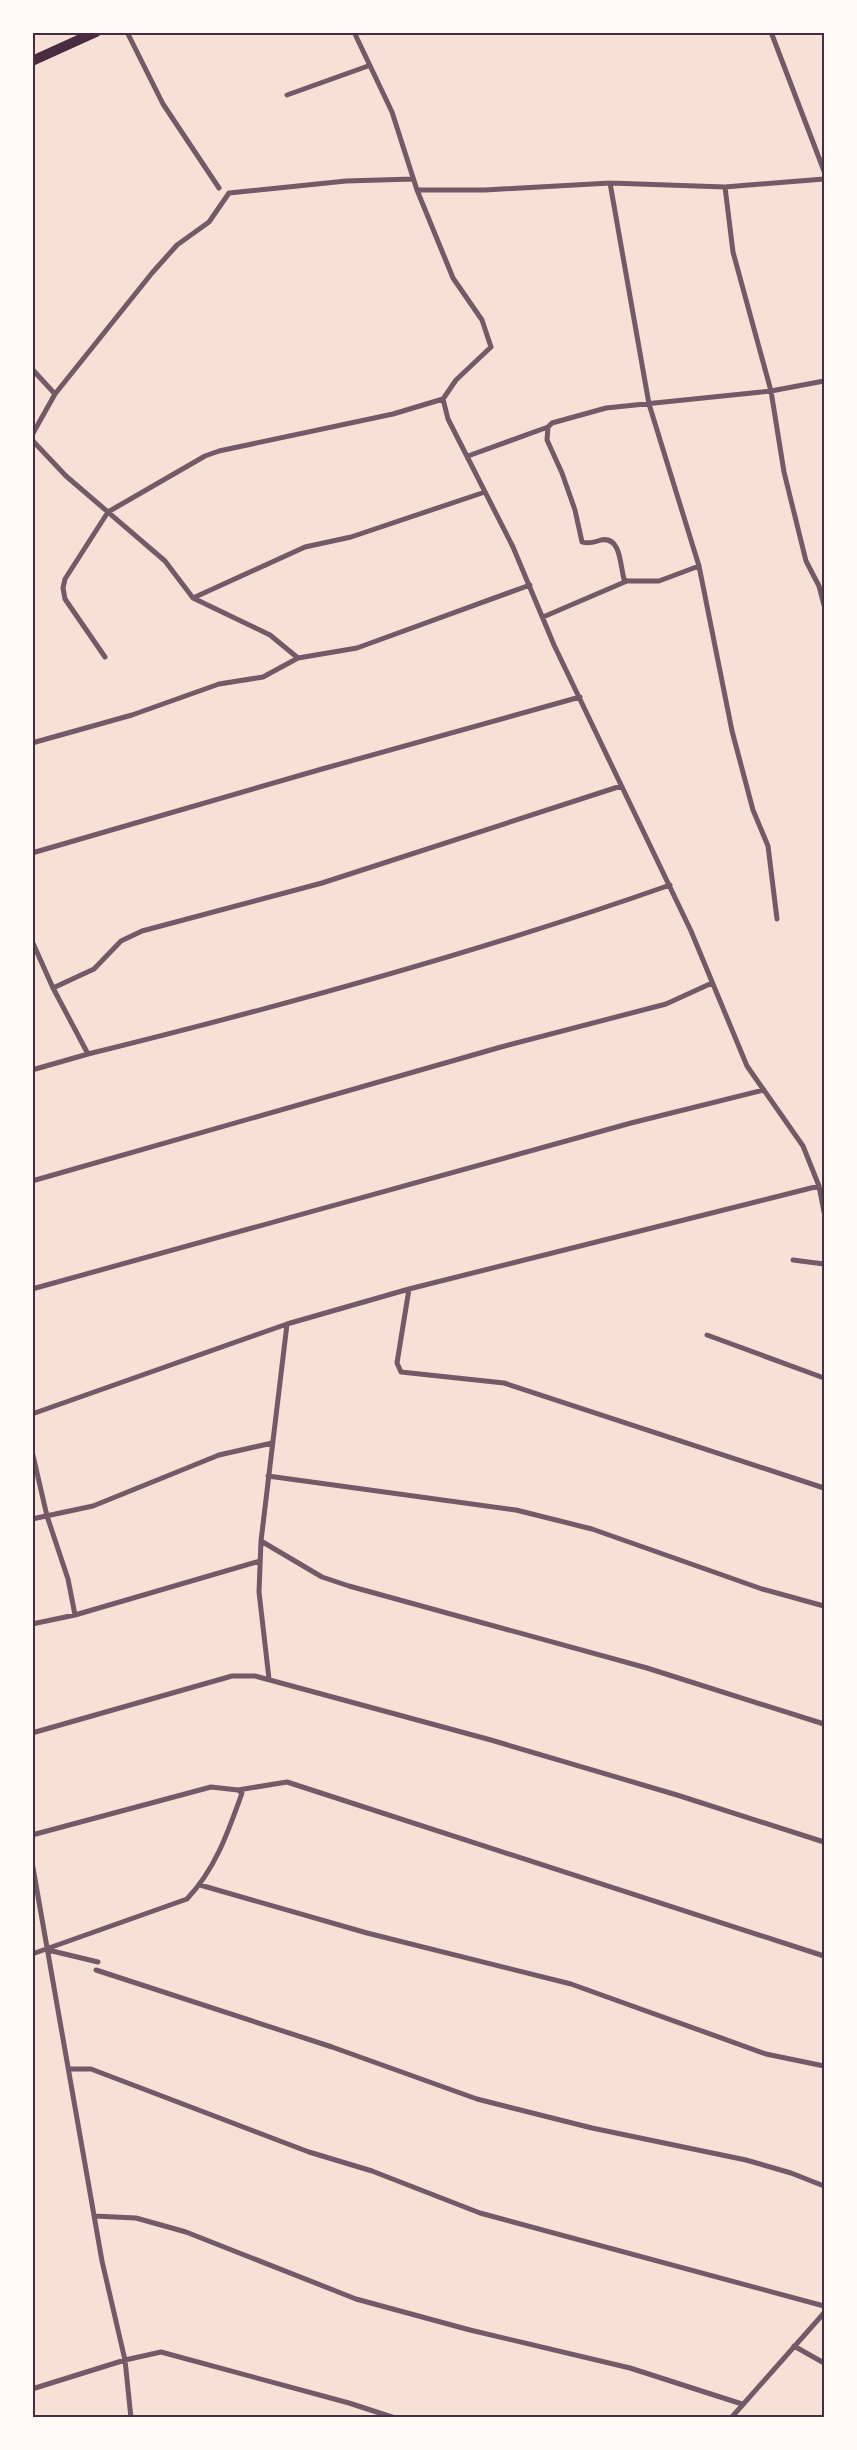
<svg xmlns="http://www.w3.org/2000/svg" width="857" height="2450" font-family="'Roboto Condensed',sans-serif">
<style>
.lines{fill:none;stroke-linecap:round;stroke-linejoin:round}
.minor{stroke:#755966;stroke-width:5}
.trunk{stroke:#4a2c40;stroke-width:10}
.neatline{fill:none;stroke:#4a2c40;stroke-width:2}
</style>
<rect width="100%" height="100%" fill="#f7e1d7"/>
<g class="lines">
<path class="minor" d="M 127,32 L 163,104 L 219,188
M 354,32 L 392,112 L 417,190 L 453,278 L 482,320 L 491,347 L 456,380 L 443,399 L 448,419 L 513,547 L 554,645 L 691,931 L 747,1066 L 803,1146 L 819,1186 L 824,1212
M 771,32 L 824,171
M 287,95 L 368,66
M 610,183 L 649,404 L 699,566 L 732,731 L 753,810 L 768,846 L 777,919
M 725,187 L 733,252 L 771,391 L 784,472 L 806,561 L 819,586 L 824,605
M 417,190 L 485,190 L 610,183 L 725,187 L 824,179
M 32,369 L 55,394 L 152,273 L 177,245 L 209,222 L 229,193 L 346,181 L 413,179
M 32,435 L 55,394
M 32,440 L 66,476 L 165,561 L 193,598
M 468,456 L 548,427
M 485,492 L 351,537 L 305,547 L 193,598 L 270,635 L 298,658 L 357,648 L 530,585
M 699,566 L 659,581 L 627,581 L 624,579 C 620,565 621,536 601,540 C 595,542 588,544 582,542 L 575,510 L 562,473 L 547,440 L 548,427 L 552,423 L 606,408 L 771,391 L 824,381
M 543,617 L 627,581
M 105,657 L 65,599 L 63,588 L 65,579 L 108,512 L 205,456 L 219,451 L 393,414 L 443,399
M 32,743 L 132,715 L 219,684 L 263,677 L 298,658
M 32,853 L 322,769 L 580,697
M 32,941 L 53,988 L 88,1054 C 283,1006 480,952 670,885
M 53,988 L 94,969 L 121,941 L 142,931 L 322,883 L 621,786
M 32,1070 L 88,1054
M 32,1181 L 501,1047 L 666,1004 L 712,983
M 793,1260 L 824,1264
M 32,1289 L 631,1123 L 764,1090
M 409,1289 L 397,1363 L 401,1372 L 504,1383 L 824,1488
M 707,1335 L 824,1378
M 32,1414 L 287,1324 L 409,1289 L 819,1186
M 32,1451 L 47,1516 L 68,1579 L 75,1615 L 260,1561
M 268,1476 L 516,1510 L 592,1529 L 762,1589 L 824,1606
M 32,1519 L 93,1506 L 219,1455 L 272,1443
M 261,1541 L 322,1577 L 349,1586 L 647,1668 L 824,1724
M 32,1624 L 75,1615
M 269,1679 L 259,1592 L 261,1541 L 287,1324
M 32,1733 L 232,1676 L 255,1676 L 491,1740 L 677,1795 L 824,1842
M 32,1835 L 211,1787 L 238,1790 L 287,1782 L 824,1956
M 32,1862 L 102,2261 L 125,2360 L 131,2418
M 200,1885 L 367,1933 L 571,1984 L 766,2054 L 824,2066
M 48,1950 L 98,1962
M 32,1954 L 187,1899 C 216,1868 228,1832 242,1793 L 238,1790
M 96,1970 L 332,2047 L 477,2099 L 592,2128 L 746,2160 L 791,2173 L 824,2186
M 69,2069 L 91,2069 L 309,2152 L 372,2171 L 480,2213 L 824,2306
M 94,2216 L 136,2218 L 186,2232 L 356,2299 L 470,2330 L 630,2368 L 742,2404
M 794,2346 L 824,2363
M 32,2389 L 125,2360 L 161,2352 L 349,2403 L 395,2418
M 731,2418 L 824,2313"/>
<path class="trunk" d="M 32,61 L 96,32"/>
</g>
<rect width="857" height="2450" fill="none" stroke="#fffaf5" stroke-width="68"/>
<rect x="34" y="34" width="789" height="2382" class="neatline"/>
</svg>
